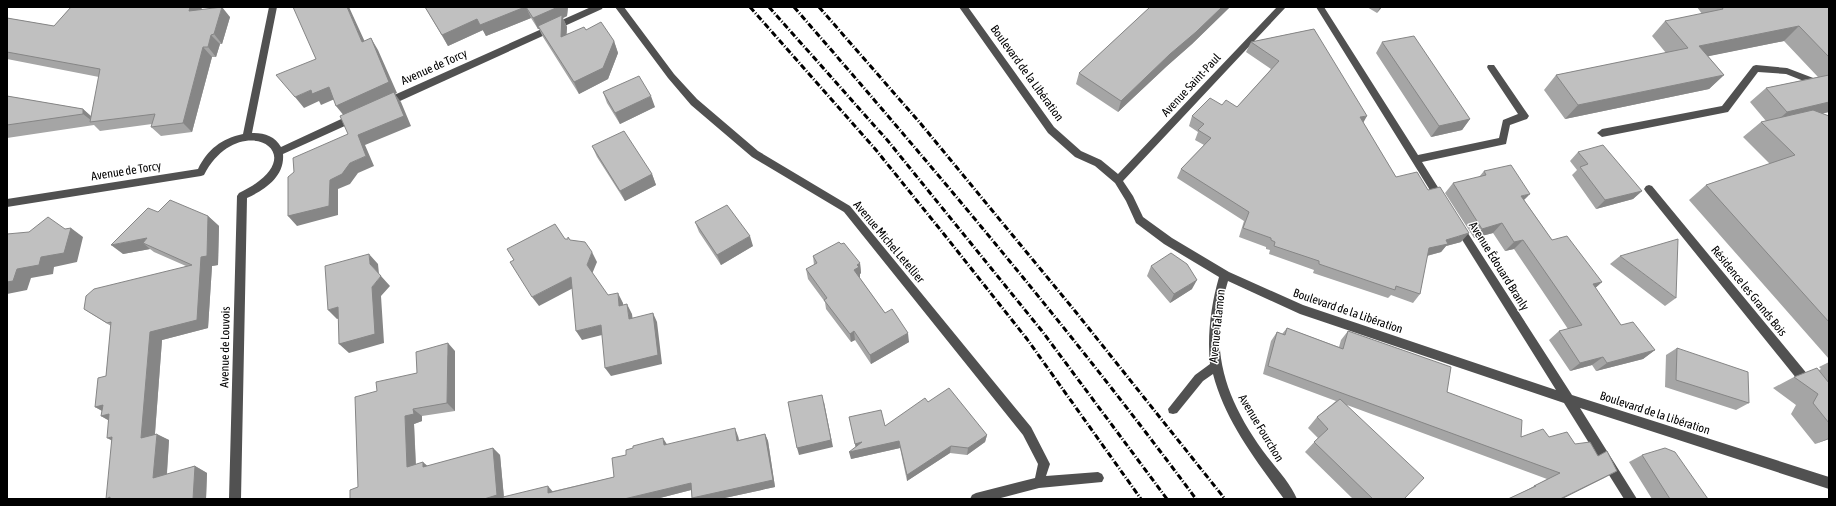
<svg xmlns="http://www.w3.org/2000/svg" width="1836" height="506" font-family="'Asap Condensed',sans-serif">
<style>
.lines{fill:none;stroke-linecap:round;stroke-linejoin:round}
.minor{fill:#515151;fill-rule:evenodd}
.rail{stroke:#000;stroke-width:3;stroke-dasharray:6 2 1 2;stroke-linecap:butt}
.wall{fill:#a5a5a5}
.shaded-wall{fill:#868686}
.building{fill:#c0c0c0;stroke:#868686}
.labels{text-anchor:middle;stroke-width:3;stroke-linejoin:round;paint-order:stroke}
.street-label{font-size:12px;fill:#000;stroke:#fff}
</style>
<rect width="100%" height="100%" fill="#fff"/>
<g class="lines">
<path class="minor" d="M 269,7 L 277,7 L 252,133 C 264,133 275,136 281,147 L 352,114 L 355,113 L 360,117 L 358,120 L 283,154 C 285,177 264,190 247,198 L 241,499 L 229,499 L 237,196 L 239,193 C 321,154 239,107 204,175 L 201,176 L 7,207 L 7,199 L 198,169 C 208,149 221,139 243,134 Z
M 591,7 L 603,7 L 602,9 L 389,106 L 383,106 L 381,103 L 383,100 Z
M 615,7 L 624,7 L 674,74 L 697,99 L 758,151 L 850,206 L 1031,427 L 1050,464 L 1046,476 L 1098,472 L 1102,474 L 1104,478 L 1102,482 L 1039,488 L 997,499 L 970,499 L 972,495 L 976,493 L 1035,478 L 1038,464 L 1023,435 L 844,212 L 752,157 L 691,105 L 668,78 Z
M 959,7 L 968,7 L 1054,127 L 1081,151 L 1101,160 L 1118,174 L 1277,7 L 1286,7 L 1123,181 L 1133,196 L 1143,217 L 1172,238 L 1229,272 L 1303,305 L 1556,390 L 1456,230 L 1454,227 L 1456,224 L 1462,224 L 1572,395 L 1829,477 L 1829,489 L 1580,408 L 1637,499 L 1624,499 L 1564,403 L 1300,314 L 1228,281 C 1208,348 1224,396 1263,451 C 1274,466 1290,482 1297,499 L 1284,499 C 1256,460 1225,421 1213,374 L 1203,381 L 1177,413 L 1173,414 L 1169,413 L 1168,409 L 1195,375 L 1210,364 C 1207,335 1211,305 1219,277 L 1164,244 L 1136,223 L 1126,201 L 1115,183 L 1095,166 L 1075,157 L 1048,133 Z
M 1316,7 L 1324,7 L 1418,155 L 1499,138 L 1503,120 L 1518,114 L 1488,69 L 1487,67 L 1488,65 L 1494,65 L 1529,116 L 1527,119 L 1510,125 L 1506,144 L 1422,162 L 1446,200 L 1444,203 L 1438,203 Z
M 1756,65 L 1787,68 L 1829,84 L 1829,91 L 1786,74 L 1758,72 L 1728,112 L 1602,137 L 1597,133 L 1602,129 L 1722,106 L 1753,66 Z
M 1649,185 L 1652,186 L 1813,381 L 1814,385 L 1813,389 L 1809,390 L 1805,389 L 1646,192 L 1644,189 L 1646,186 Z"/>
<path class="rail" d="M 750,7 L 876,150 L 947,238 L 1027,339 L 1141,499
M 769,7 L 888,141 L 1042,331 L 1167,499
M 794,7 C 933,167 1070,329 1196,499
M 819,7 L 921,124 L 1075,311 L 1225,499"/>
</g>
<path class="wall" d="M 71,7 L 202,7 L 201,10 L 230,17 L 222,44 L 220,44 L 216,57 L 212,57 L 192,132 L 161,136 L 151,127 L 152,124 L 100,131 L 94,125 L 7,138 L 7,96 L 83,109 L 91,116 L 99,77 L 7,59 L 7,18 L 54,26 Z
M 425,7 L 568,7 L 567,16 L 563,18 L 567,27 L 566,34 L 586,30 L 614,41 L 618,53 L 608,79 L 579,94 L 543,37 L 539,29 L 538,29 L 531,18 L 486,36 L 483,30 L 448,46 Z
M 1150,7 L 1230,7 L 1192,44 L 1167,66 L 1118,112 L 1076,84 L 1079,73 Z
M 1367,7 L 1382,7 L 1377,13 Z
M 1697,7 L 1829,7 L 1829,112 L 1822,113 L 1829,116 L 1829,359 L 1689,200 L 1706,185 L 1770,164 L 1743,137 L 1761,122 L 1766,121 L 1750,102 L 1766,88 L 1818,77 L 1784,41 L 1708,56 L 1724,75 L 1709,89 L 1565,119 L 1544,90 L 1556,75 L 1666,53 L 1652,36 L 1665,21 L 1702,14 Z
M 1314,29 L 1363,123 L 1396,177 L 1461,242 L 1446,246 L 1441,252 L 1427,256 L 1420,294 L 1413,303 L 1391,295 L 1388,298 L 1313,273 L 1314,270 L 1269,254 L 1270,250 L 1266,249 L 1266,247 L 1239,237 L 1244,221 L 1177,178 L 1181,169 L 1204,145 L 1195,140 L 1198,132 L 1189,126 L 1192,116 L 1222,105 L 1237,107 L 1271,69 L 1246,52 L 1251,42 Z
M 1382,42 L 1470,119 L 1462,130 L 1431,137 L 1376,53 Z
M 603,92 L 655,107 L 620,124 L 607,103 Z
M 592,146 L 652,174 L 656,185 L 625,201 L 597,157 Z
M 1578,152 L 1642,191 L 1633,199 L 1596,209 L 1572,175 L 1577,170 L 1570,161 Z
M 1484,171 L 1524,200 L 1552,240 L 1602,282 L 1595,288 L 1621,325 L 1655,350 L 1643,359 L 1596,371 L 1592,365 L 1570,371 L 1549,340 L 1559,331 L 1568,329 L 1514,249 L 1505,251 L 1493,233 L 1474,238 L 1445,193 L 1453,183 L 1479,177 Z
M 158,212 L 208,216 L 219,226 L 218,265 L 212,266 L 208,328 L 162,340 L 155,434 L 169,440 L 167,474 L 195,466 L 207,473 L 206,499 L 107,499 L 112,441 L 108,420 L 101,416 L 102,411 L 95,407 L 106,376 L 111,326 L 84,309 L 186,266 L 154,252 L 150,249 L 123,254 Z
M 695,222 L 753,246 L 721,265 L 699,232 Z
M 841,244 L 860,263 L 861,273 L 860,274 L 860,277 L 859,277 L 885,313 L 909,342 L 871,364 L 855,340 L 851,342 L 826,309 L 825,302 L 808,279 L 806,269 L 814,265 L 813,256 Z
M 1620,256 L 1676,298 L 1665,306 L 1610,264 Z
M 1151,266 L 1192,289 L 1170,303 L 1147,276 Z
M 1287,328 L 1339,347 L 1341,340 L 1348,331 L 1521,437 L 1549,437 L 1575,444 L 1598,456 L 1617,471 L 1604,478 L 1562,499 L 1508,499 L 1525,491 L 1534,486 L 1547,479 L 1347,405 L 1404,499 L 1353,499 L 1305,452 L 1318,438 L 1308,428 L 1317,417 L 1336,401 L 1263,374 L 1271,341 L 1277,332 L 1282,334 Z
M 1677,348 L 1749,403 L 1736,410 L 1665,387 L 1666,355 Z
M 455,351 L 455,411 L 422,416 L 422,421 L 414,424 L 416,464 L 428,466 L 493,448 L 500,455 L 504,497 L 553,491 L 614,477 L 626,455 L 667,445 L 738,436 L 739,440 L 765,434 L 768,441 L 775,487 L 720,499 L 693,499 L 692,498 L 691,490 L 656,499 L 350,499 L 358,487 L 377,391 L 417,373 Z
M 1829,362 L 1829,439 L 1815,444 L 1791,414 L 1796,405 L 1773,388 L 1794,377 L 1819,370 L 1821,369 L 1819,367 Z
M 928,402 L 987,435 L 985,442 L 967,455 L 950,453 L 907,481 L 900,448 L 851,459 L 856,447 L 849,417 L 885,426 Z
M 1642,455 L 1708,499 L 1652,499 L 1629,462 Z"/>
<path class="shaded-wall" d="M 190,7 L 202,7 L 198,21 L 189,11 Z
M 222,7 L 230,17 L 222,44 L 214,34 Z
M 347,7 L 349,7 L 370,53 L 362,42 Z
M 525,7 L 526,7 L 531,18 L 486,36 L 480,25 Z
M 558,7 L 568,7 L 567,16 L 563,18 L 567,27 L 566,48 L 561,37 L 538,26 L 539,29 L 538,29 L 533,18 Z
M 1222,7 L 1230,7 L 1192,44 L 1167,66 L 1118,112 L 1121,101 L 1170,54 Z
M 1380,7 L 1382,7 L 1377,13 Z
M 477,19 L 483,30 L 448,46 L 442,35 Z
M 1799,26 L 1784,41 L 1685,61 L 1699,46 Z
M 211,35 L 220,44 L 216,57 L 208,47 Z
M 371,38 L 378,50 L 397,93 L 395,94 L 401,102 L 411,126 L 365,145 L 374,166 L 358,173 L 350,184 L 338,189 L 338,215 L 297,226 L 288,216 L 330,180 L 350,163 L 366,156 L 345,117 L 336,106 Z
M 614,41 L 618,53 L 608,79 L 579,94 L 574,82 Z
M 203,47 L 212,57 L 192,132 L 183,123 Z
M 1724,75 L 1709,89 L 1565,119 L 1578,105 Z
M 329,87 L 337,98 L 321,105 L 319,101 L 304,108 L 295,97 L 311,90 Z
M 651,96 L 655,107 L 620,124 L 615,113 Z
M 1829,102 L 1829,112 L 1771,126 L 1787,112 Z
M 83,109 L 95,120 L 92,121 L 83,114 Z
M 1367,116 L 1362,125 L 1360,117 Z
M 1470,119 L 1462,130 L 1431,137 L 1439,126 Z
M 652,174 L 656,185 L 625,201 L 620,191 Z
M 1642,191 L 1633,199 L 1596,209 L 1605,200 Z
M 1530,194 L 1521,203 L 1521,196 Z
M 208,216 L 219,226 L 218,265 L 212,266 L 208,328 L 162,340 L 154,445 L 141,438 L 150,332 L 201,257 Z
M 1502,223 L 1493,233 L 1474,238 L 1482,229 Z
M 71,228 L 83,237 L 77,262 L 54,267 L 53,274 L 31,278 L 27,290 L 7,294 L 7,282 L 17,269 L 41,257 Z
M 1469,233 L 1461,242 L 1446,246 L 1441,252 L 1422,257 L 1429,248 L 1446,240 Z
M 750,236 L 753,246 L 721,265 L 717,255 Z
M 147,238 L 143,243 L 150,249 L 123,254 L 111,245 Z
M 1523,240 L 1514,249 L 1505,251 L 1514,242 Z
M 592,252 L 597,262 L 592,274 L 587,265 Z
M 369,254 L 378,264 L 379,274 L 370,264 Z
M 860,263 L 861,273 L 860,274 L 860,277 L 855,280 L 854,270 L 857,265 Z
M 381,276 L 390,286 L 381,296 L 384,343 L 349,353 L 339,344 L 372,287 Z
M 571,277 L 577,286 L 539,306 L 532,297 Z
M 1197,280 L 1192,289 L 1170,303 L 1174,294 Z
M 1602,282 L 1592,291 L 1593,284 Z
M 618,293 L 623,303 L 624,315 L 619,306 Z
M 627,304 L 632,314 L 634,328 L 629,319 Z
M 338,307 L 347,316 L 337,319 L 328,310 Z
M 653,313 L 657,322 L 662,364 L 611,376 L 605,368 Z
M 601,325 L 606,334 L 582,340 L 576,331 Z
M 854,331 L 855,340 L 851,342 L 850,334 Z
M 908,333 L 909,342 L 871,364 L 870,355 Z
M 448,343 L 455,351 L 455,411 L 447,403 Z
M 1655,350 L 1643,359 L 1596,371 L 1607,363 Z
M 1603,357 L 1592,365 L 1570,371 L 1580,363 Z
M 824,402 L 833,447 L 799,455 L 797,448 Z
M 103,405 L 108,414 L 95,407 Z
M 413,409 L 422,416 L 422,421 L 414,424 L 416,473 L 407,467 L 405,416 Z
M 109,414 L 115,424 L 101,416 Z
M 735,428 L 738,436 L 740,448 L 737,441 Z
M 157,434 L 169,440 L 166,485 L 153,478 Z
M 765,434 L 768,441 L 775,487 L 720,499 L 693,499 L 692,498 Z
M 987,435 L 985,442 L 967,455 L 968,448 Z
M 112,437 L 120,445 L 107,438 Z
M 663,438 L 668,446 L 664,445 Z
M 1829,438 L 1829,439 L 1815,444 Z
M 899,441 L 900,448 L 851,459 L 849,452 L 856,450 L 855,444 L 862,442 Z
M 951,446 L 950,453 L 907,481 L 907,475 Z
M 493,448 L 500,455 L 504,499 L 484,499 Z
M 423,462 L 431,469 L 423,467 Z
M 195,466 L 207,473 L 206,499 L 193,499 Z
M 1617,471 L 1604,478 L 1562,499 L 1560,499 Z
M 691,483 L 695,489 L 656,499 L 624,499 Z
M 548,486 L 554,493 L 548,493 Z"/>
<path class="building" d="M 71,7 L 190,7 L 189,11 L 222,7 L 214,34 L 211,35 L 208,47 L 203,47 L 183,123 L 151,127 L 155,114 L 90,122 L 100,69 L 7,52 L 7,18 L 54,26 Z
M 293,7 L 347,7 L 362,42 L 371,38 L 389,82 L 336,106 L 329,87 L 312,94 L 311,90 L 295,97 L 276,75 L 316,59 Z
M 425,7 L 525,7 L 480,25 L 477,19 L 442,35 Z
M 526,7 L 558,7 L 533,18 Z
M 1150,7 L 1222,7 L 1196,32 L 1170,54 L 1121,101 L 1079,73 Z
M 1722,7 L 1829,7 L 1829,57 L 1799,26 L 1699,46 L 1724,75 L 1578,105 L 1556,75 L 1688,48 L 1665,21 L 1723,9 Z
M 562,15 L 561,37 L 584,27 L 586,30 L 601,22 L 614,41 L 603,68 L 574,82 L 538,26 Z
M 1314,29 L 1367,116 L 1360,117 L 1396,177 L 1417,172 L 1428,190 L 1440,187 L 1469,233 L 1446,240 L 1448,244 L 1429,248 L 1420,294 L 1396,286 L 1395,290 L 1319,264 L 1319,261 L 1274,246 L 1275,242 L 1271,240 L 1271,238 L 1243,228 L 1249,212 L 1181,169 L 1211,138 L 1198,130 L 1204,124 L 1192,116 L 1210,98 L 1222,105 L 1226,100 L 1237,107 L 1279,61 L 1251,42 Z
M 1414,36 L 1470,119 L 1439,126 L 1382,42 Z
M 1829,75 L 1829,102 L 1787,112 L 1766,88 Z
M 639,76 L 651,96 L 615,113 L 603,92 Z
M 394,92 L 404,116 L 358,135 L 366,156 L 350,163 L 342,174 L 330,180 L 329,206 L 288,216 L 288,177 L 294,172 L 293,158 L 348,134 L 340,116 Z
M 7,96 L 83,109 L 83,114 L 7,125 Z
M 1813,110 L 1829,116 L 1829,322 L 1706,185 L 1795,155 L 1761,122 Z
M 624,131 L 652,174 L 620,191 L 592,146 Z
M 1603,145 L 1642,191 L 1605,200 L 1580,167 L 1588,164 L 1578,152 Z
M 1511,165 L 1530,194 L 1521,196 L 1552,240 L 1567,236 L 1602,282 L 1593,284 L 1621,325 L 1633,322 L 1655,350 L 1607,363 L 1603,357 L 1580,363 L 1559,331 L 1582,325 L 1523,240 L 1514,242 L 1502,223 L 1482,229 L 1453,183 L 1486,175 L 1484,171 Z
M 170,200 L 208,216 L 207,256 L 201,257 L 197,320 L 150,332 L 141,438 L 157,434 L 153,478 L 195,466 L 193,499 L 110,499 L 110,497 L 106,499 L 112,437 L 107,438 L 109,414 L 101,416 L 103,405 L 95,407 L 98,378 L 106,376 L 111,322 L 107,323 L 84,309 L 86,296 L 94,289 L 192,265 L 143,243 L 147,238 L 111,245 L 148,208 L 158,212 Z
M 727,205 L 750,236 L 717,255 L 695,222 Z
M 48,217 L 65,229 L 71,228 L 64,253 L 41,257 L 39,265 L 17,269 L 13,281 L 7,282 L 7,234 L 29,232 Z
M 555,224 L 565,239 L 568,239 L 568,237 L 570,240 L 585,242 L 592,252 L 587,265 L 608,295 L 618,293 L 619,306 L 627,304 L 629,319 L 653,313 L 658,355 L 605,368 L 601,325 L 576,331 L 571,277 L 532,297 L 510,262 L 514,260 L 507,249 Z
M 1678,239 L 1676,298 L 1620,256 Z
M 839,242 L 841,244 L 844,243 L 860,263 L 857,265 L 859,267 L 854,270 L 885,313 L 892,309 L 908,333 L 870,355 L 854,331 L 850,334 L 824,300 L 827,298 L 806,269 L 817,263 L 813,256 Z
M 1171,253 L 1187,264 L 1197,280 L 1174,294 L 1151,266 Z
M 369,254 L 370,264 L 381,276 L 372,287 L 375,334 L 339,344 L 338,307 L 328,310 L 325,266 Z
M 1287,328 L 1343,349 L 1348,331 L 1451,367 L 1447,392 L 1522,420 L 1521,437 L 1543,429 L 1549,437 L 1567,432 L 1575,444 L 1590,442 L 1598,456 L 1607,451 L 1617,471 L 1560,499 L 1508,499 L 1536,486 L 1534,486 L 1560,473 L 1268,366 L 1277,332 L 1285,335 Z
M 448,343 L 447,403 L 413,409 L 414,414 L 405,416 L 407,467 L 423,462 L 423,467 L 493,448 L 497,495 L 484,499 L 350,499 L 350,490 L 358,487 L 355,397 L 377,391 L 376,382 L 417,373 L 416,352 Z
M 1677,348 L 1748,372 L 1749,403 L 1676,380 Z
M 1817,368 L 1829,383 L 1829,423 L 1813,403 L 1818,394 L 1794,377 Z
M 949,388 L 987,435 L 968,448 L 951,446 L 907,475 L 899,441 L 849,452 L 862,442 L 855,444 L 849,417 L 881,410 L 885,426 L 925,398 L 928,402 Z
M 822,395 L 831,440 L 797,448 L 788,402 Z
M 1340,399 L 1424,478 L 1404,499 L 1373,499 L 1314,442 L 1328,429 L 1317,417 Z
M 735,428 L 737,441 L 765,434 L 773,480 L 692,498 L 691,483 L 624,499 L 503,499 L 503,497 L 548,486 L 548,493 L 614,477 L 612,458 L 626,455 L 626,450 L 633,448 L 633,446 L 663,438 L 664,445 Z
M 1665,448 L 1675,452 L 1708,499 L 1670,499 L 1642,455 Z"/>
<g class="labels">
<g class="street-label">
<text transform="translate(434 67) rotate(-24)" y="4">Avenue de Torcy</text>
<text transform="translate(1027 73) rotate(54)" y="4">Boulevard de la Libération</text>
<text transform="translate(1191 85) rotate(-47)" y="4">Avenue Saint-Paul</text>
<text transform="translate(126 171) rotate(-9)" y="4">Avenue de Torcy</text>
<text transform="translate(889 242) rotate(50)" y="4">Avenue Michel Letellier</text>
<text transform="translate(1499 266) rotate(58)" y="4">Avenue Édouard Branly</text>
<text transform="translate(1749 291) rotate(51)" y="4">Résidence les Grands Bois</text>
<text transform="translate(1348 311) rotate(19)" y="4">Boulevard de la Libération</text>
<text transform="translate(1217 326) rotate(-84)" y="4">Avenue Talamon</text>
<text transform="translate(225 347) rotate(-89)" y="4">Avenue de Louvois</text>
<text transform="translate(1655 413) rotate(18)" y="4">Boulevard de la Libération</text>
<text transform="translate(1261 428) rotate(59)" y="4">Avenue Fourchon</text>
</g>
</g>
<rect width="1836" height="506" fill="none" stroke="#000000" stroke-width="16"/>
</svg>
